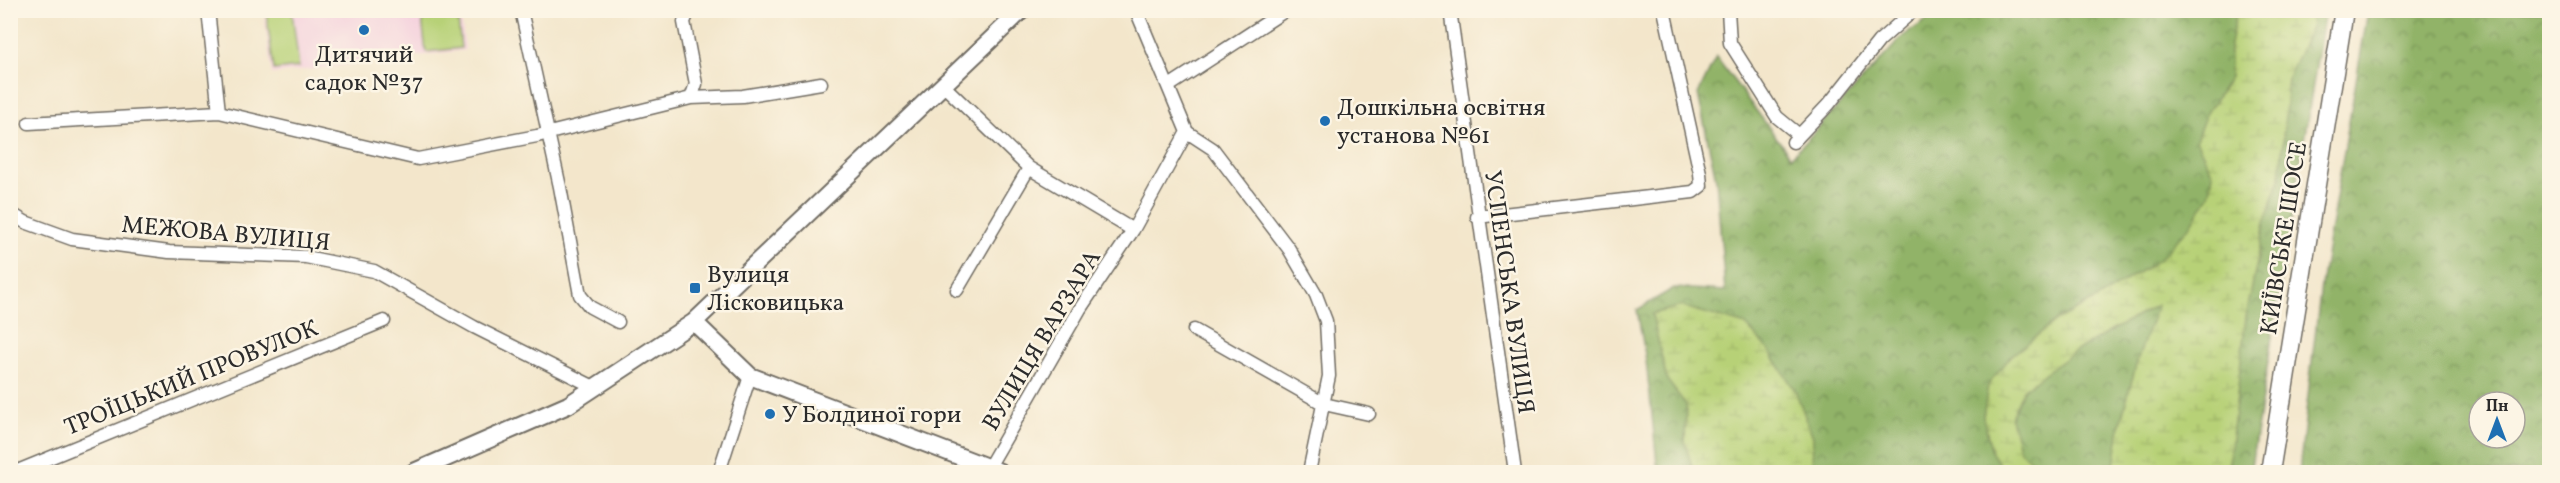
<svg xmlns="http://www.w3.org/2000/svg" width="2560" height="483" font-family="Vollkorn,serif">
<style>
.built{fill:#f4cfdd}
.green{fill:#b7d177;stroke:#717e51;stroke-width:1.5}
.forest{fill:url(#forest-crowns);stroke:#5e6f4a;stroke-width:1.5;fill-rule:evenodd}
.wetland{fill:url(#wetland-marsh);stroke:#717e51;stroke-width:1.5}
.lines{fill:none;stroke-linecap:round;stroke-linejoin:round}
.street-casing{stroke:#716c63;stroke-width:15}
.secondary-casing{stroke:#716c63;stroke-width:20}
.primary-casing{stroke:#716c63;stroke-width:21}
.street{stroke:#fff;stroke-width:12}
.secondary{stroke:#fff;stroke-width:16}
.primary{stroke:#fff;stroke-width:18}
.poi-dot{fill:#1f6fb2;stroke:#fcf5e5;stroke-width:2}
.labels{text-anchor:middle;stroke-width:5;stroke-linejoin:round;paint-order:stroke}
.poi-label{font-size:24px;fill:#2b2b2b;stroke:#fcf5e5;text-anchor:start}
.street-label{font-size:24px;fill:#2b2b2b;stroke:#fcf5e5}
</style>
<defs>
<pattern id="forest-crowns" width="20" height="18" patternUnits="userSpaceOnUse" patternTransform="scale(1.5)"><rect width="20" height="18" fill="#91b368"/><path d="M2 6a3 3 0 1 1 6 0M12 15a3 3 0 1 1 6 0" fill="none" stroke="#779256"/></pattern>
<pattern id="wetland-marsh" width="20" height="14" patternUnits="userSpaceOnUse" patternTransform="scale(1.5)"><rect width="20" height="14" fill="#b7d177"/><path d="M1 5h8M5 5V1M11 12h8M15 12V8" fill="none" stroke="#9eb467"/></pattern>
</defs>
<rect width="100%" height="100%" fill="#fcf5e5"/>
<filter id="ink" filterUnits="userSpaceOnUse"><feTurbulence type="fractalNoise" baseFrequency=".0167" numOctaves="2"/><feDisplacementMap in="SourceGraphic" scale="12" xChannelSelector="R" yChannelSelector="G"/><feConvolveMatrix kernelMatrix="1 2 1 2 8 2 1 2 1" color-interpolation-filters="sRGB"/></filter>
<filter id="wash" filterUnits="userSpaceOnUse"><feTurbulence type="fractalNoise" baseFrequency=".008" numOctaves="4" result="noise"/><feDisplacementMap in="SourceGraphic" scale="24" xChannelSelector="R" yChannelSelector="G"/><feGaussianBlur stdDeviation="1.35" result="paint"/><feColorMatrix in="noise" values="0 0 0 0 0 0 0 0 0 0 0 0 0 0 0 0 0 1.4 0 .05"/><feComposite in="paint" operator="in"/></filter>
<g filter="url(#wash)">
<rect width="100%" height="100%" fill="#f3e6cb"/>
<path class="built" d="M 264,11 L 460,11 L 465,50 L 272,74 Z"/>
<path class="green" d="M 266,11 L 292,11 L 299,67 L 274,70 Z
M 421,11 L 457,11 L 461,48 L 426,52 Z"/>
<path class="forest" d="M 1940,11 L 2325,11 L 2250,472 L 1658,472 L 1646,360 L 1637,310 L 1674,288 L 1725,291 L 1716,179 L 1698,94 L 1716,57 L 1791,157 L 1903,36 Z
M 2368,11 L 2549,11 L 2549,472 L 2299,472 L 2321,285 ZM 2479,402 L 2515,402 L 2515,438 L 2479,438 Z"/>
<path class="wetland" d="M 2237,11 L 2309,11 L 2312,25 L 2288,78 L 2280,178 L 2265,223 L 2246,317 L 2228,472 L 2113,472 L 2121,420 L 2138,358 L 2157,305 L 2081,348 L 2046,372 L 2023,390 L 2011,418 L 2020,451 L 2044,472 L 2004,472 L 1992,453 L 1983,417 L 1988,385 L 2011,356 L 2057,320 L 2100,297 L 2160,259 L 2191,225 L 2209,196 L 2213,174 L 2196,140 L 2205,116 L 2230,77 L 2230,44 Z
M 1681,306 L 1746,325 L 1770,352 L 1795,390 L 1813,437 L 1812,472 L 1694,472 L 1685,444 L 1686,405 L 1667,380 L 1652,314 Z"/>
</g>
<g filter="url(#ink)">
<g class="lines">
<defs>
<path id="street" d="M 208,10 L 219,112
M 521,10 L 560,187 L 580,295 L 590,307 L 618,322
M 689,10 L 684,22 L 696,84 L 691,98
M 1136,10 L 1187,132 L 1213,149 L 1289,249 L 1316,295 L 1326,321 L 1329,376 L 1309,472
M 1450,10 L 1515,472
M 1728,10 L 1730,43 L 1777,117 L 1799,135
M 943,85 L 1029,168 L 1133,230
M 1169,86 L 1286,10
M 29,123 L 219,112 L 418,159 L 537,136 L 691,98 L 743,96 L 821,83
M 1793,142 L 1829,104 L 1879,41 L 1914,10
M 10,213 L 25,222 L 72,239 L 169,252 L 306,257 L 374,271 L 474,327 L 594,387
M 1477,217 L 1693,192 L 1701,186 L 1700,173 L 1664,10
M 957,290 L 1029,168
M 1194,330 L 1324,404 L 1369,414
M 15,472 L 384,321
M 719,472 L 750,376
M 986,472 L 1080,309 L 1133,230 L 1187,132"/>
<path id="secondary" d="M 694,322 L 750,376 L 1000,472
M 414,472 L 568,405 L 694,322 L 1022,10"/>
<path id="primary" d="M 2270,472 L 2344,10"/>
</defs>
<use href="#street" class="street-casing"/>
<use href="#secondary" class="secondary-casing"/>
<use href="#primary" class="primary-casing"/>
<use href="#street" class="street"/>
<use href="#secondary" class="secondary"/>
<use href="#primary" class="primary"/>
</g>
</g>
<g class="poi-dot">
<circle cx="364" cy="30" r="6"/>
<circle cx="1325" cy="121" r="6"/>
<rect x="689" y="282" width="12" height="12" rx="3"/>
<circle cx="770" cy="414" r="6"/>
</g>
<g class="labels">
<g class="poi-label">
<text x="364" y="62" text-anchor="middle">Дитячий<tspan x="364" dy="28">садок №37</tspan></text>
<text x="1337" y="115">Дошкільна освітня<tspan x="1337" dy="28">установа №61</tspan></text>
<text x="707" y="282">Вулиця<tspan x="707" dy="28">Лісковицька</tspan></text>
<text x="782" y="422">У Болдиної гори</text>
</g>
<g class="street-label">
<text transform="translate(226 233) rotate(5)" y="8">МЕЖОВА ВУЛИЦЯ</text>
<text transform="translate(2283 238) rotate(-81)" y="8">КИЇВСЬКЕ ШОСЕ</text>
<text transform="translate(1510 292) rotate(82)" y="8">УСПЕНСЬКА ВУЛИЦЯ</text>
<text transform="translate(1041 340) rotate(-59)" y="8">ВУЛИЦЯ ВАРЗАРА</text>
<text transform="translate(191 377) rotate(-22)" y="8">ТРОЇЦЬКИЙ ПРОВУЛОК</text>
</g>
</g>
<rect width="2560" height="483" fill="none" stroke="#fcf5e5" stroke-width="36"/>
<g transform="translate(2497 420)"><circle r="28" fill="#fcf5e5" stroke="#a8a49b" stroke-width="1.5"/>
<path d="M0-4.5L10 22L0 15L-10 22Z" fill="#1f6fb2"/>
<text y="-9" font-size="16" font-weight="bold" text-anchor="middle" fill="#2b2b2b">Пн</text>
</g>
</svg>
